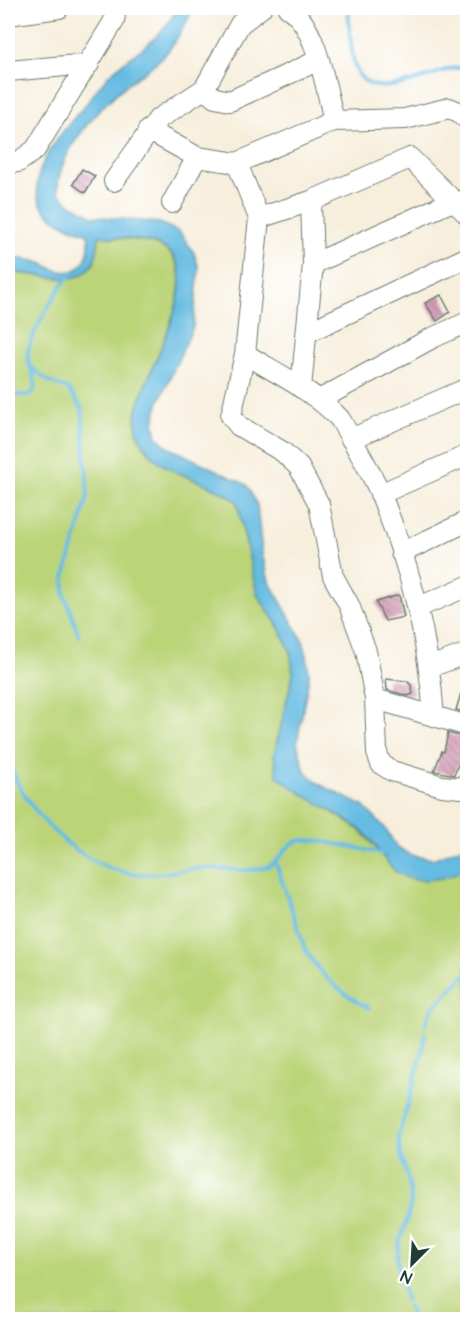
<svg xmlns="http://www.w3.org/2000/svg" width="475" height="1327" font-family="'Architects Daughter',sans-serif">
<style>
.green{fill:#bbd478;stroke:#6d8856;stroke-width:1.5}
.water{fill:#65bbe2;stroke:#427c8b;stroke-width:1.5}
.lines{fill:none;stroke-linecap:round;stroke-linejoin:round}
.stream{stroke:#65bbe2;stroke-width:4}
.building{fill:url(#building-back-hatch)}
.minor-casing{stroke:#6b7b6f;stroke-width:22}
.minor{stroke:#fff;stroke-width:20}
</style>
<defs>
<pattern id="building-back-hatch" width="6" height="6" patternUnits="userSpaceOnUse" patternTransform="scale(1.5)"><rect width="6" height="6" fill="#d196b4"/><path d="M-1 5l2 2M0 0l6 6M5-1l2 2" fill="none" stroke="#a97c93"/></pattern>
</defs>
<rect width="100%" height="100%" fill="#fff"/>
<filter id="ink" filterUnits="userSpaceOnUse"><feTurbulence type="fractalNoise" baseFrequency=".0167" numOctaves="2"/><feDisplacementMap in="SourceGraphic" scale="12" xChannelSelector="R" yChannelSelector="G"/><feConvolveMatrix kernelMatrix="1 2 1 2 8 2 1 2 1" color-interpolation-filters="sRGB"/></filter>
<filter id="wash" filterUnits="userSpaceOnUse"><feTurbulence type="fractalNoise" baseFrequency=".008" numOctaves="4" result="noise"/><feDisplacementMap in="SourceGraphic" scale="24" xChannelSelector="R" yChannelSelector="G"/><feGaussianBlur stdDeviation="1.35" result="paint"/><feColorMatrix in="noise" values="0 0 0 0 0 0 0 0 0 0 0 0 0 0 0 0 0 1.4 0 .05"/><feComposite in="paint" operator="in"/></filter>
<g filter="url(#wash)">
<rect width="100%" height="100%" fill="#f7eedc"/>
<path class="green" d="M 99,236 C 119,239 142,238 161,247 C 215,272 135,383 136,420 C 136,427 138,436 142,442 C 161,477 209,478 237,502 L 257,594 L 278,626 L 290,650 L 293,674 L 274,755 L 332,812 L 362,832 L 396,872 L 461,871 L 467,866 L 467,1319 L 8,1320 L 8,272 L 67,279 L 94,264 Z"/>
<path class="water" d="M 177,8 L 194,8 C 186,22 178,39 168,51 C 154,68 134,77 118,92 C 93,115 56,156 58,192 L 69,203 L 93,216 L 160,223 L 180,232 L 194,253 L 199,268 L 193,327 L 158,404 L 154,423 L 157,437 L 168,447 L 247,485 L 257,505 L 262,554 L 269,581 L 303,641 L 307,656 L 309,676 L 297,743 L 305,771 L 319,784 L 363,806 L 385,828 L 396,846 L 410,855 L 433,859 L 467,845 L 467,866 C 450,880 413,887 394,870 C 382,858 375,842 362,831 C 335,810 303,798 277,776 L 274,755 L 293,674 L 290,650 L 278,626 L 257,594 L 237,502 C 209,477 161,478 142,442 C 138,436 136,427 136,420 C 135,383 215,273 162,247 C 143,237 120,239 99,236 C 96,299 50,273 8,272 L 8,257 C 19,259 30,259 41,263 C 47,265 52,269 59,271 C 83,276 92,254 88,234 C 72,228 52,222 42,206 C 22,173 67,126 87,103 C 95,92 103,80 113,71 C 139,49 161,40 177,8 Z"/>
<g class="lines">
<path class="stream" d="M 348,8 C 353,67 348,104 423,78 C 439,73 450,66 468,68
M 32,368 L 48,381 L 69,390 L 82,409 L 88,496 L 65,576 L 64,593 L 79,636
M 8,395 L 28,395 L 34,391 C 38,377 28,369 28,355 C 27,339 57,290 69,277
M 8,759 C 22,809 82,871 137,874 C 160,876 182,869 205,868 C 225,868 245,873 264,868 C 282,863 284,842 303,840 C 319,839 366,850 384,854
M 276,863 L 305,949 C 321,977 341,993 369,1008
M 458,870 L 468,875
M 425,1025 L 432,1009 L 468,972
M 406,1300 C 401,1282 395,1263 399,1244 C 403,1229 411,1215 411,1199 C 411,1176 397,1157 399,1135 L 423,1050 L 425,1033
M 408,1306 L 413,1320"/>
</g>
<g id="blocks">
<path class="building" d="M 82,169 L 95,176 L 85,193 L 73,184 Z
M 441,295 L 450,312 L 437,321 L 425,303 Z
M 399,595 L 404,617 L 385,621 L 376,602 Z
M 386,679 L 407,681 L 411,685 L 413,694 L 408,696 L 387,690 Z
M 465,680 L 468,681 L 468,713 L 456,710 Z
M 448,733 L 464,737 L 462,755 L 454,775 L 434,771 L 442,751 L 444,752 Z"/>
</g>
</g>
<g filter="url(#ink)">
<use href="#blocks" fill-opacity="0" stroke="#6b7b6f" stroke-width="1.5"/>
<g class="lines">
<defs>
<path id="minor" d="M 288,8 C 317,24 326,90 334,121
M 8,15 L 59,8
M 8,71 L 89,64
M 204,89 L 215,98 L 230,101 L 319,60
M 148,130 L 197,157 L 237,163 L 334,121 L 405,119 L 449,108 L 459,112 L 468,120
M 8,163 L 18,162 L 35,150 L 114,21 L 116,8
M 237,163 L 259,218
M 114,181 L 158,119 L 204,89 L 240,24 L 261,8
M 172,203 L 197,157
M 313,264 L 455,200
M 308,332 L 468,257
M 245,354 L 231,416 L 239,426 L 283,452 L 299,467 L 319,504 L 333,576 L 349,605 L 366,651 L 375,699 L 377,753 L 381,764 L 392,771 L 442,786 L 461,788 L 468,782
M 301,388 L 313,264 L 311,201
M 319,400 L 432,338 L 468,322
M 351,439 L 468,388
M 380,494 L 468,455
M 401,553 L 468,521
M 419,607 L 468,586
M 430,667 L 468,653
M 375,699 L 468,726
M 434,716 C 428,637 411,569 381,495 C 370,469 354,444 340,419 C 314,391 278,374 245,354 L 259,218 L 311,201 L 410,158 L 468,215"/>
</defs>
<use href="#minor" class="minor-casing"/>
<use href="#minor" class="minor"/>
</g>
</g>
<rect width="475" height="1327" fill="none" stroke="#fff" stroke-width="30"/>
<g transform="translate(412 1264) rotate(204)" stroke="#ffffff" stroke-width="4.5" paint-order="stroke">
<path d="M0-4.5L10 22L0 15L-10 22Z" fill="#1f3d34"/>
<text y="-9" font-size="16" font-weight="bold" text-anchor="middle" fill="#1f3d34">N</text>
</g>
</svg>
